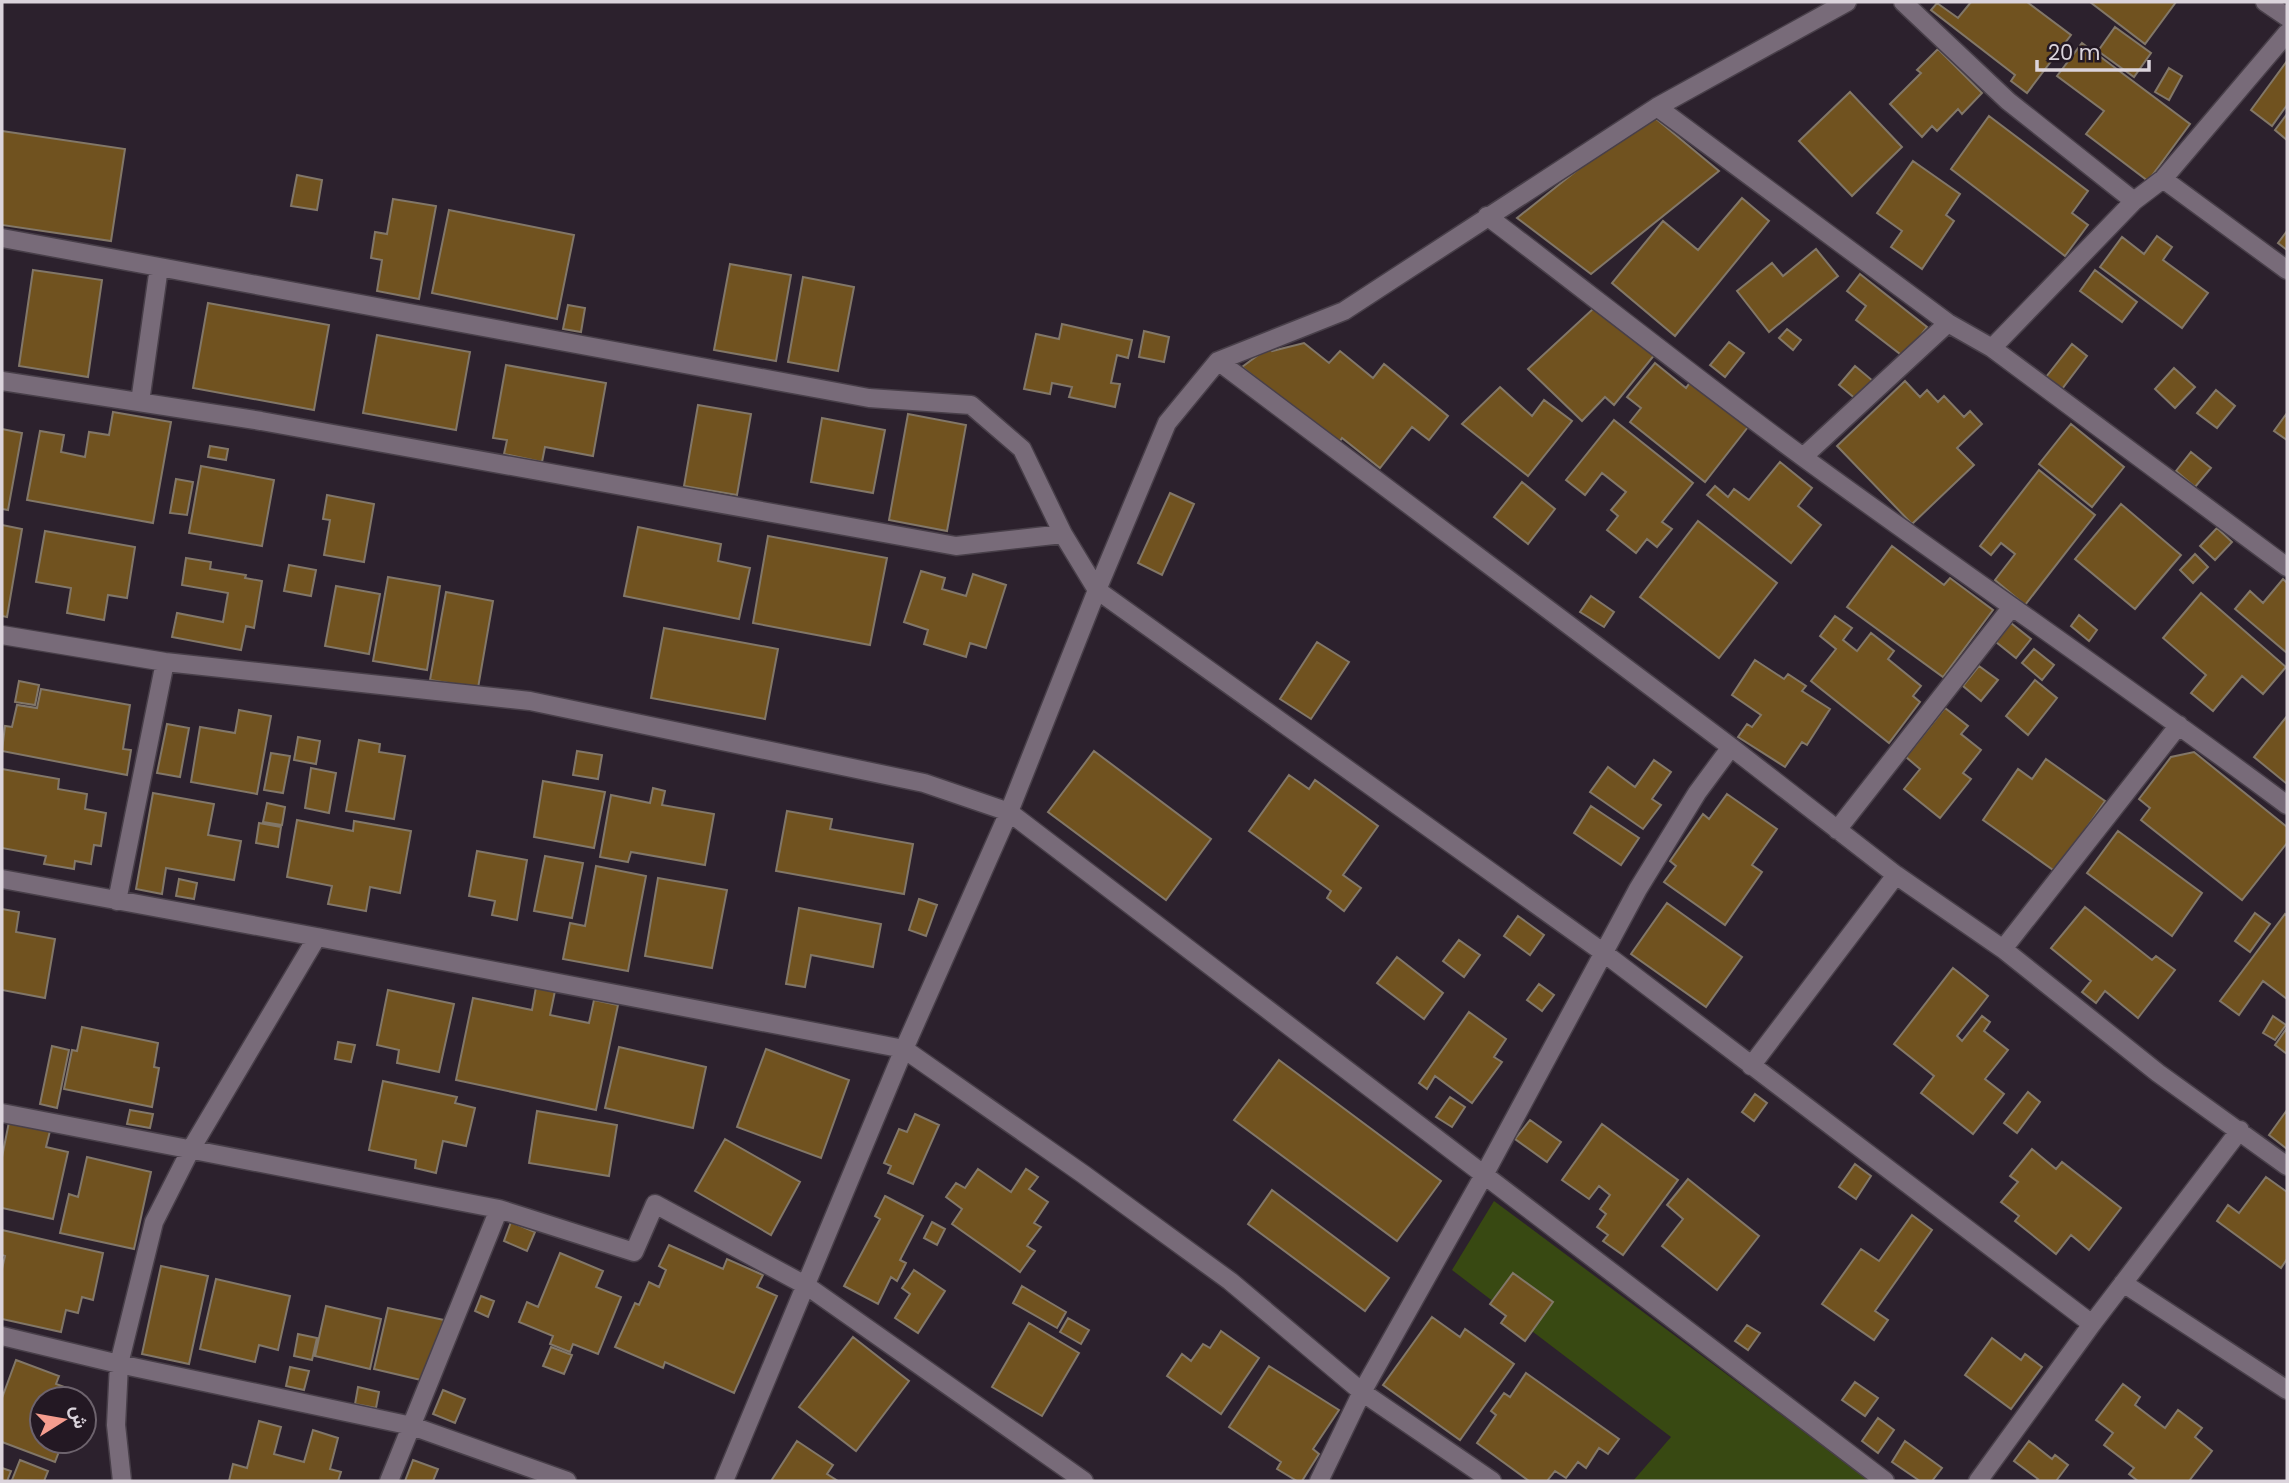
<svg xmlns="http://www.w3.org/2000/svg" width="2289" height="1483" font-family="Poppins,Vazirmatn,sans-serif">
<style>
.green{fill:#384912}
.building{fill:#70521f;stroke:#827768;stroke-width:2}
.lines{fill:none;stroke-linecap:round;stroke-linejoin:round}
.minor-casing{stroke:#483f49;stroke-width:21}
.minor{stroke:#786b79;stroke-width:18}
</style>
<rect width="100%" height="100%" fill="#2c212d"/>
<path class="green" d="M 1494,1201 L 1870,1481 L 1633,1481 L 1671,1437 L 1452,1270 Z"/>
<path class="building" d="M 1971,2 L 2027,2 L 2071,35 L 2027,93 L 2011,81 L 2015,75 L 1931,10 L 1937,3 L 1958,18 Z
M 2090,2 L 2176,2 L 2145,44 Z
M 2115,27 L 2151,53 L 2134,77 L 2098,51 Z
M 2082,43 L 2190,124 L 2148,181 L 2086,134 L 2104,111 L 2057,76 Z
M 1938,49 L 1982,93 L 1962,114 L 1958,109 L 1937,131 L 1932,126 L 1922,137 L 1890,104 L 1921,73 L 1917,70 Z
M 2287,61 L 2287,105 L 2272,126 L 2251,110 Z
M 2169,68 L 2182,76 L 2169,100 L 2155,92 Z
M 1850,92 L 1902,147 L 1852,196 L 1799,141 Z
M 1649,113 L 1719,171 L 1591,274 L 1517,218 Z
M 2287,114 L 2287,140 L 2275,130 Z
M 1989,116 L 2088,191 L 2072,213 L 2088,225 L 2065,256 L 1951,169 Z
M 2,131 L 125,149 L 111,241 L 2,225 Z
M 1913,161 L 1960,194 L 1946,215 L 1954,221 L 1922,269 L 1891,247 L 1902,231 L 1877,213 Z
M 297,175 L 322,180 L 317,210 L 291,206 Z
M 1742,198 L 1769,221 L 1675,336 L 1612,283 L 1663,221 L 1698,250 Z
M 393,199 L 436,206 L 419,299 L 377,291 L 382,260 L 371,258 L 375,232 L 387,234 Z
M 449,210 L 574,235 L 557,319 L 432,293 Z
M 2287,231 L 2287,250 L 2278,243 Z
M 2157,236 L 2172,247 L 2163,260 L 2208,293 L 2182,328 L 2100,267 L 2122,237 L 2144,254 Z
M 1816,249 L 1838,276 L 1769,332 L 1737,291 L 1772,263 L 1783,276 Z
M 730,264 L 791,275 L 776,361 L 714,350 Z
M 33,270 L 102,280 L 88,377 L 19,366 Z
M 2095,270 L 2137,302 L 2122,322 L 2080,291 Z
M 1860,274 L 1927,327 L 1904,357 L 1856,320 L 1866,306 L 1847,291 Z
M 803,277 L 854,287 L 838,371 L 788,362 Z
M 208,303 L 329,325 L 314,410 L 193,388 Z
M 568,305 L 585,308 L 581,332 L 563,329 Z
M 1594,308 L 1656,353 L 1614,405 L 1605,397 L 1582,421 L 1528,369 Z
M 1062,324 L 1132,340 L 1128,358 L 1117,355 L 1111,383 L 1120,384 L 1115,407 L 1069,397 L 1072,387 L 1052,383 L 1050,394 L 1024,389 L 1036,334 L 1059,339 Z
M 1787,329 L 1801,340 L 1793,350 L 1779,338 Z
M 1144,331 L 1169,337 L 1164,362 L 1139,357 Z
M 377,335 L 470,352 L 456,430 L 363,413 Z
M 1729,342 L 1744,353 L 1725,377 L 1710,365 Z
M 1304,343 L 1329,363 L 1340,351 L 1373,378 L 1384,364 L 1448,416 L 1429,440 L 1412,427 L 1380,468 L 1342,438 L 1338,444 L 1242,367 L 1269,347 L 1272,351 Z
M 2072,344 L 2087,356 L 2062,389 L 2046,377 Z
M 1655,363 L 1686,388 L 1691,381 L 1748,427 L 1705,482 L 1630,422 L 1641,408 L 1627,397 Z
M 506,365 L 606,383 L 593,456 L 545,447 L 542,462 L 504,454 L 507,440 L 493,438 Z
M 1855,366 L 1873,381 L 1857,400 L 1839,385 Z
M 2174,368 L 2195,387 L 2175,408 L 2155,389 Z
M 1905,381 L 1920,397 L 1927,390 L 1938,402 L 1944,396 L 1964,417 L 1970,411 L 1982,424 L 1957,448 L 1974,465 L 1912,524 L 1837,446 Z
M 1500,387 L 1532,416 L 1544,400 L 1572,421 L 1528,476 L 1462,424 Z
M 2216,390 L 2235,406 L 2217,428 L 2197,413 Z
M 698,405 L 751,414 L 737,495 L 684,486 Z
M 113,412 L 171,422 L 153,523 L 27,500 L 40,431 L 64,435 L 61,452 L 85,457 L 89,432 L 109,435 Z
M 2287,413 L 2287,440 L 2274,431 Z
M 908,414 L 966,425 L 947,531 L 889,520 Z
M 822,418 L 885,430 L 873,493 L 811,482 Z
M 1614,420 L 1693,483 L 1662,522 L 1672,529 L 1657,547 L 1647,539 L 1636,553 L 1607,530 L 1618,516 L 1611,510 L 1626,492 L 1602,473 L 1585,495 L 1566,480 Z
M 2071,424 L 2124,467 L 2092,507 L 2039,464 Z
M 2,429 L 22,433 L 8,510 L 2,509 Z
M 210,446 L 228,449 L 226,460 L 208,457 Z
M 2191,452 L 2211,468 L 2195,487 L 2176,471 Z
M 1780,462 L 1812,488 L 1798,506 L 1821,525 L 1791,563 L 1707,495 L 1715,486 L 1728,497 L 1734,489 L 1749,500 Z
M 201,466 L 274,480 L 262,546 L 189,533 Z
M 2039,470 L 2095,515 L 2025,605 L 1995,580 L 2015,554 L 2001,543 L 1991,555 L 1980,546 Z
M 176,479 L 193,482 L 187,515 L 170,513 Z
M 1522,482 L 1555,509 L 1528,544 L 1494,517 Z
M 1170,493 L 1194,504 L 1162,575 L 1138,563 Z
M 327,495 L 374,504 L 364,562 L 324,555 L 330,520 L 323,519 Z
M 2121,504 L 2181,555 L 2135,609 L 2075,559 Z
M 1698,521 L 1777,583 L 1719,658 L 1640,597 Z
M 2,525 L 22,529 L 7,617 L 2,616 Z
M 638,527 L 721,544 L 718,561 L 750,568 L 739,619 L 624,596 Z
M 2217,528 L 2232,542 L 2215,560 L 2200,546 Z
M 45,531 L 135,547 L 127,598 L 108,595 L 104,620 L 67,613 L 71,588 L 36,582 Z
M 768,536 L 887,558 L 870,645 L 753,623 Z
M 1892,546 L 1944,585 L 1950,578 L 1993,610 L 1943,677 L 1847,607 Z
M 2195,554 L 2208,567 L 2193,583 L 2180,570 Z
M 186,558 L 211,562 L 210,569 L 246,575 L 245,578 L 262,581 L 254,628 L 246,626 L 241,650 L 172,637 L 177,613 L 223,622 L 228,593 L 182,585 Z
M 289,565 L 316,570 L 311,596 L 284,591 Z
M 921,571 L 945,578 L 942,589 L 966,596 L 973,574 L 1006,585 L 986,648 L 970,643 L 966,657 L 924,644 L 928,630 L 904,622 Z
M 388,577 L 440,586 L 427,670 L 373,661 Z
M 2283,579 L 2287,583 L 2287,653 L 2235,609 L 2250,591 L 2263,603 Z
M 336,586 L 380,594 L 369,654 L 325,646 Z
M 446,592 L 493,601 L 478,688 L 430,680 Z
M 2201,593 L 2286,667 L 2263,694 L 2242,676 L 2213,711 L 2191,693 L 2206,675 L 2163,638 Z
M 1591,596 L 1614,612 L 1604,627 L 1580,612 Z
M 2079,615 L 2097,630 L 2089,641 L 2071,626 Z
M 1835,616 L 1852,628 L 1843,640 L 1857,651 L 1871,633 L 1894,651 L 1888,659 L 1921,686 L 1913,696 L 1920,702 L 1889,743 L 1811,681 L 1836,649 L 1820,636 Z
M 2011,623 L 2031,639 L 2016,658 L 1996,642 Z
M 664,628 L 778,649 L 765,719 L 651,698 Z
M 1317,642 L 1349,662 L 1311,719 L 1280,699 Z
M 2034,649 L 2054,665 L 2042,680 L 2022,663 Z
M 1755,660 L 1784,679 L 1788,674 L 1806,686 L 1802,691 L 1830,709 L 1807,745 L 1802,742 L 1785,767 L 1738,737 L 1747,724 L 1752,727 L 1761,715 L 1732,695 Z
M 1979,666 L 1998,680 L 1981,701 L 1963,686 Z
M 2035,680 L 2057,698 L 2028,735 L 2006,716 Z
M 19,681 L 39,685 L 35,705 L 15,702 Z
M 41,689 L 130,705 L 123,749 L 131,750 L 127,775 L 2,751 L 5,726 L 12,727 L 17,705 L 37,708 Z
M 1945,708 L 1968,726 L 1961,734 L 1981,750 L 1963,773 L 1971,779 L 1940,818 L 1904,789 L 1920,769 L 1906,757 Z
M 239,710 L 271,716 L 257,794 L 191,782 L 200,727 L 235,733 Z
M 2287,716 L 2287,784 L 2254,757 Z
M 167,724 L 189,728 L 180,777 L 157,773 Z
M 298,737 L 320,741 L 316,764 L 294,760 Z
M 359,740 L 380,744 L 379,752 L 405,756 L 394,819 L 346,811 Z
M 577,751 L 602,755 L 598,779 L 573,775 Z
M 1094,751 L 1211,839 L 1166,900 L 1048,812 Z
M 2194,752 L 2287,827 L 2287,843 L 2242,900 L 2141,820 L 2150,808 L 2139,799 L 2171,757 Z
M 271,753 L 290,756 L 283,793 L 264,790 Z
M 2046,759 L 2105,801 L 2056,872 L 1983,820 L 2018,769 L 2032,779 Z
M 1654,760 L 1671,772 L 1652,799 L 1661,805 L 1643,829 L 1590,792 L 1608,767 L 1635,787 Z
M 311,768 L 336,773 L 329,813 L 305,808 Z
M 2,769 L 59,779 L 58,789 L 87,794 L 85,809 L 106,813 L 101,846 L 94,845 L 91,864 L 75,861 L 74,869 L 44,864 L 46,856 L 2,848 Z
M 1289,775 L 1309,789 L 1315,780 L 1378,826 L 1343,875 L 1361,888 L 1344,911 L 1327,898 L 1331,891 L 1249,831 Z
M 543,781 L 605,792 L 594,848 L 534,837 Z
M 653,788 L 665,791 L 662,805 L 714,814 L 705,865 L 631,852 L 628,862 L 600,857 L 611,795 L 650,803 Z
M 153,793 L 214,804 L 208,835 L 241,841 L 234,880 L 166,868 L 162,894 L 136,889 Z
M 1727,794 L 1777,829 L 1752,865 L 1762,872 L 1725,925 L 1664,882 L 1676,866 L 1670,861 L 1703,814 L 1709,819 Z
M 267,803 L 285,807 L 282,825 L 263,822 Z
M 1591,806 L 1639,838 L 1621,865 L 1574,833 Z
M 787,811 L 832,819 L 830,829 L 913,844 L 904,894 L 776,871 Z
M 297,820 L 353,831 L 354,821 L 411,831 L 400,893 L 370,887 L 366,911 L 328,904 L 332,886 L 287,877 Z
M 259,823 L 281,827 L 278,847 L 256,843 Z
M 2118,831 L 2202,893 L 2172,936 L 2087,873 Z
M 477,851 L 527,860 L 517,920 L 492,915 L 495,901 L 469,896 Z
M 545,856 L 583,863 L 572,918 L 534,911 Z
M 596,866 L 646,876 L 628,971 L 563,959 L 570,923 L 585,926 Z
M 658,878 L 727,890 L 712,968 L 645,956 Z
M 179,879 L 197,883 L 194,899 L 176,896 Z
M 919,899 L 937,905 L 926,936 L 909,930 Z
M 1667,903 L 1742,957 L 1706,1007 L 1631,954 Z
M 2085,907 L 2152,960 L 2156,956 L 2175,970 L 2138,1018 L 2105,991 L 2096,1003 L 2082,992 L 2091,981 L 2051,948 Z
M 799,908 L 881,924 L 873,967 L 811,955 L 805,987 L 786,984 Z
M 2,909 L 19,912 L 16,932 L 55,939 L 45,998 L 2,990 Z
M 2255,913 L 2270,924 L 2250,952 L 2235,941 Z
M 2285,914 L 2287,916 L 2287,999 L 2263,981 L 2239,1015 L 2220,1001 Z
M 1518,916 L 1544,935 L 1530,955 L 1504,936 Z
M 1459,940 L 1480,955 L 1464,977 L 1443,961 Z
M 1397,957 L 1443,993 L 1424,1019 L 1377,983 Z
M 1953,968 L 1988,996 L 1957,1036 L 1962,1041 L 1982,1016 L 1990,1022 L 1984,1031 L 2008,1050 L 1985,1079 L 2004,1094 L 1973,1134 L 1921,1093 L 1934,1076 L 1894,1044 Z
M 1539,984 L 1554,995 L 1542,1011 L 1527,1000 Z
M 536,987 L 555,991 L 550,1015 L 589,1023 L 594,1000 L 618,1005 L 596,1110 L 456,1080 L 473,998 L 532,1010 Z
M 388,990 L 454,1004 L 439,1072 L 397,1063 L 399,1050 L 377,1045 Z
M 1469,1012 L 1506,1039 L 1494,1057 L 1502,1062 L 1472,1103 L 1435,1076 L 1427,1089 L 1419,1083 Z
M 2273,1016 L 2286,1025 L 2275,1040 L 2263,1033 Z
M 82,1027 L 158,1043 L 154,1067 L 159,1068 L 152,1107 L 64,1089 L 72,1050 L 77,1051 Z
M 2287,1028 L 2287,1054 L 2275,1045 Z
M 338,1042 L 355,1045 L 351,1062 L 335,1059 Z
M 52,1046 L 69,1050 L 57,1108 L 40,1104 Z
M 619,1047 L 706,1067 L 693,1128 L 605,1108 Z
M 766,1049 L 849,1080 L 821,1158 L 737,1127 Z
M 1279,1060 L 1441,1181 L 1397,1241 L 1234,1120 Z
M 383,1081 L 457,1097 L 455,1103 L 475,1108 L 466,1146 L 443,1141 L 436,1173 L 415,1168 L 416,1160 L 369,1150 Z
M 2028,1092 L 2040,1102 L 2017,1133 L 2004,1123 Z
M 1755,1094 L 1767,1103 L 1754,1121 L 1742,1112 Z
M 1450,1097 L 1465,1107 L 1452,1127 L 1436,1117 Z
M 130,1110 L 153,1114 L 150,1128 L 127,1124 Z
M 2287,1110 L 2287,1149 L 2269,1135 Z
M 537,1111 L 617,1125 L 609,1176 L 529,1163 Z
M 915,1114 L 939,1125 L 913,1184 L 888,1173 L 891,1166 L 884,1163 L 899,1129 L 907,1132 Z
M 1530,1120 L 1561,1142 L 1547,1162 L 1515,1139 Z
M 9,1122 L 50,1131 L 46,1147 L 68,1152 L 53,1219 L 2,1208 L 2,1157 Z
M 1602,1124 L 1678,1180 L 1623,1255 L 1603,1241 L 1608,1235 L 1597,1227 L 1606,1214 L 1600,1209 L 1610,1195 L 1599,1186 L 1589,1199 L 1562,1180 Z
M 725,1139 L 800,1182 L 771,1235 L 695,1191 Z
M 2032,1149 L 2056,1169 L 2062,1162 L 2121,1208 L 2089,1250 L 2071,1235 L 2056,1254 L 2015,1221 L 2019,1216 L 2001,1202 L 2018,1182 L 2010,1176 Z
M 87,1157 L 151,1172 L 134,1249 L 60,1233 L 69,1194 L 78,1197 Z
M 1855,1164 L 1871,1176 L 1856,1199 L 1839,1187 Z
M 978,1169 L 1011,1192 L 1026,1169 L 1038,1177 L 1029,1189 L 1048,1202 L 1034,1223 L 1041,1227 L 1027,1246 L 1035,1251 L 1020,1272 L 952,1224 L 962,1209 L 946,1197 L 956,1183 L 965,1188 Z
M 2266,1177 L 2287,1192 L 2287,1259 L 2281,1268 L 2217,1221 L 2228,1205 L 2239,1213 Z
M 1688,1179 L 1759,1236 L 1717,1290 L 1662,1246 L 1683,1219 L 1667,1205 Z
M 1272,1190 L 1389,1278 L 1365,1311 L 1248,1224 Z
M 885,1196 L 923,1216 L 900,1260 L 906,1263 L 897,1281 L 891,1277 L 878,1304 L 844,1286 L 880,1219 L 875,1216 Z
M 1912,1215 L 1932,1230 L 1875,1311 L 1888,1320 L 1874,1340 L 1822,1304 L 1861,1249 L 1879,1261 Z
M 511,1222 L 535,1232 L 527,1251 L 504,1241 Z
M 932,1222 L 945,1229 L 937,1245 L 924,1238 Z
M 2,1230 L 103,1253 L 93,1300 L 82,1297 L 78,1313 L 66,1310 L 61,1332 L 2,1319 L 2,1269 L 5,1256 L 2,1255 Z
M 669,1245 L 723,1269 L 727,1259 L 763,1275 L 757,1287 L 777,1296 L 734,1393 L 665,1362 L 663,1368 L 615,1347 L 635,1303 L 639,1305 L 649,1282 L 659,1287 L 666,1270 L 659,1266 Z
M 560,1253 L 603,1271 L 596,1287 L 621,1297 L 598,1354 L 573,1344 L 570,1352 L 550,1344 L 553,1336 L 519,1322 L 527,1302 L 538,1307 Z
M 161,1266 L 208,1276 L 189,1364 L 142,1354 Z
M 914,1270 L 945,1291 L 918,1333 L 895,1318 L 910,1294 L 902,1288 Z
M 1513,1273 L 1553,1302 L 1525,1341 L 1501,1323 L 1506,1316 L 1490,1304 Z
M 216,1279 L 290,1296 L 278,1350 L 259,1345 L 255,1362 L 200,1349 Z
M 1022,1286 L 1066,1312 L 1057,1328 L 1013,1303 Z
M 481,1296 L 494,1301 L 488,1317 L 475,1311 Z
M 326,1306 L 381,1319 L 370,1369 L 315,1356 Z
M 388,1308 L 444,1320 L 421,1380 L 374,1369 Z
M 1432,1317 L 1460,1337 L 1465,1329 L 1514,1364 L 1460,1440 L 1383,1385 Z
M 1068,1318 L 1089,1330 L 1081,1344 L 1060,1332 Z
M 1029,1323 L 1079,1353 L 1042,1416 L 992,1387 Z
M 1747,1325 L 1760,1333 L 1748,1350 L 1735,1341 Z
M 1221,1331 L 1259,1358 L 1221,1414 L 1167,1376 L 1182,1354 L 1191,1361 L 1203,1344 L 1210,1348 Z
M 298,1334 L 317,1338 L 312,1360 L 294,1356 Z
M 853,1337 L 909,1381 L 856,1451 L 799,1407 Z
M 1992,1338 L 2021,1360 L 2025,1354 L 2042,1367 L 2011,1409 L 1965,1375 Z
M 551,1347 L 572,1355 L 564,1374 L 543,1366 Z
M 16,1360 L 59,1376 L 56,1384 L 81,1393 L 78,1399 L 42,1399 L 42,1441 L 63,1441 L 55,1462 L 2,1442 L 2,1398 Z
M 1269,1366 L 1339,1410 L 1313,1449 L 1319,1454 L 1302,1481 L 1297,1481 L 1277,1469 L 1281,1462 L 1229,1427 Z
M 290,1367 L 309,1371 L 304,1390 L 286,1386 Z
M 1526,1373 L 1619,1439 L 1608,1454 L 1599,1448 L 1586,1468 L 1578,1462 L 1566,1478 L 1555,1471 L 1547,1481 L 1529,1481 L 1477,1443 L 1496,1415 L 1491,1411 L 1504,1393 L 1510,1397 Z
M 1855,1382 L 1878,1398 L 1865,1416 L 1842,1400 Z
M 2123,1384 L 2140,1397 L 2135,1405 L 2165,1428 L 2178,1410 L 2202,1428 L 2195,1437 L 2212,1451 L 2189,1481 L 2138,1481 L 2129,1474 L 2134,1468 L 2104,1445 L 2113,1433 L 2096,1420 Z
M 358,1387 L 379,1392 L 376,1408 L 355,1404 Z
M 443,1390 L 465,1399 L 455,1423 L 433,1414 Z
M 1878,1418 L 1894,1430 L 1878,1453 L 1862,1441 Z
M 259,1421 L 281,1427 L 274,1454 L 304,1462 L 313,1430 L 338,1438 L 330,1469 L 341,1472 L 338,1481 L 229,1481 L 233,1464 L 247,1468 Z
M 797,1441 L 833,1465 L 827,1474 L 838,1481 L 771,1481 Z
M 1905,1441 L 1942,1468 L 1932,1481 L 1920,1481 L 1892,1462 Z
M 2029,1441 L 2052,1459 L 2055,1455 L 2068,1465 L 2056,1481 L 2036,1481 L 2038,1479 L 2014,1461 Z
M 20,1460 L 48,1471 L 44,1481 L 12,1480 Z
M 413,1460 L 438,1469 L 433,1481 L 405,1481 Z
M 2,1468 L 11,1471 L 7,1481 L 2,1481 Z"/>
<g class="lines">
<defs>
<path id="minor" d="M 1903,2 L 2008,101 L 2134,201
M 2265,2 L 2287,17
M 1657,107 L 1948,323 L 1992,348 L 2287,567
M 2163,179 L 2287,270
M 1487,216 C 1594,297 1699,381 1807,460 C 1966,576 2129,687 2287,805
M 2,238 L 869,398 L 971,405 L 1022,449 L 1063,534
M 1992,348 L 2134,201 L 2163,179 L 2287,33
M 1218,361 L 1731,747 L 1896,875 L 2003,949 L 2158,1073 L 2287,1166
M 2,381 L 261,421 L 956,546 L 1063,534 L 1097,590 L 1604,953 L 2092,1324
M 140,402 L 159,267
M 1803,457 L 1948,323
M 2,635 L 165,662 L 530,701 L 924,783 L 1009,812 L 1885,1481
M 1837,830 L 2011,608
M 2,879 L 317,937 L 904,1049 L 1083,1174 L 1230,1281 L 1362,1392 L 1492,1481
M 117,901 L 165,662
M 2003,949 L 2179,725
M 1751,1066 L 1896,875
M 2,1113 L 499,1209 L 634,1252 L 655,1204 L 807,1286 L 1084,1481
M 2123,1283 L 2287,1390
M 2,1336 L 119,1364 L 412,1426 L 567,1481
M 122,1481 L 116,1425 L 119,1364 L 154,1222 L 191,1149 L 317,937
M 389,1481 L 499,1209
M 724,1481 L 904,1049 L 1009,812 L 1097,590 L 1167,423 L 1218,361 L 1344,311 L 1657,107 L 1847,2
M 1319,1481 L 1362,1392 L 1484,1175 L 1638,889 L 1697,793 L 1731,747
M 1978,1481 L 2092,1324 L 2240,1130"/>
</defs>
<use href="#minor" class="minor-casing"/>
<use href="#minor" class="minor"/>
</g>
<rect width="2289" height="1483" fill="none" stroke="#dbd4dc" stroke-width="7"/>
<g transform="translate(63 1420) rotate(79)"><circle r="33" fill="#231823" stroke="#6d636d" stroke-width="2"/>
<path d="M0-5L12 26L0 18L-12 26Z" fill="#f59d8f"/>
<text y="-10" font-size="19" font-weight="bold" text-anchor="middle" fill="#dbd4dc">ش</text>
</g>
<path d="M2037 60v10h112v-10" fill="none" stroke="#dbd4dc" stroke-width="3.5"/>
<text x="2048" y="60" font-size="21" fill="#dbd4dc" stroke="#231823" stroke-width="5" paint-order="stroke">20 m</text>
</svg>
